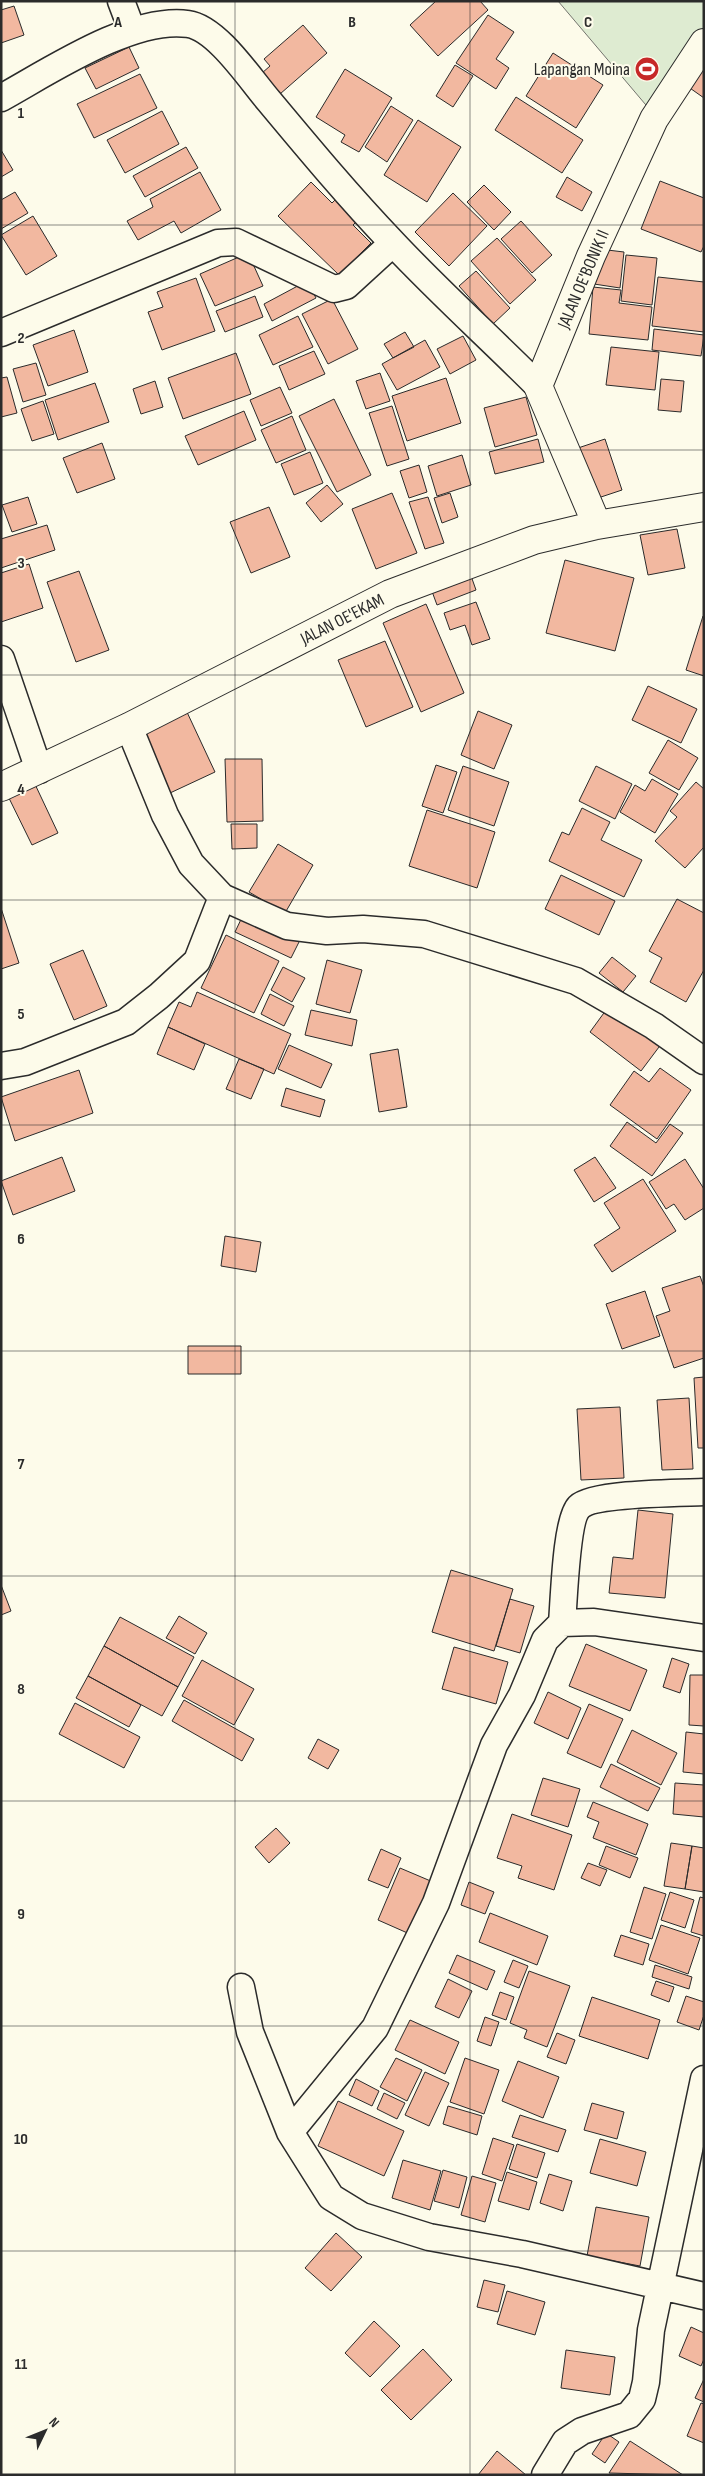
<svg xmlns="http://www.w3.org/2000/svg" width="705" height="2476" font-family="'Sofia Sans Condensed',sans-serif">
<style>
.green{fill:#deebd1;stroke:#74746e}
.building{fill:#f2b8a0;stroke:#2b2b2b}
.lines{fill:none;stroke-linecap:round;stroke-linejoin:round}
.minor-casing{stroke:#2b2b2b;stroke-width:29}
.tertiary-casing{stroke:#2b2b2b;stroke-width:30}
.minor{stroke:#fdfbea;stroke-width:26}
.tertiary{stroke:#fdfbea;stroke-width:28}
.grid{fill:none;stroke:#2b2b2b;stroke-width:1;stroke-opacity:0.55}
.labels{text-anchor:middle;stroke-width:4;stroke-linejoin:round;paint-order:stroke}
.poi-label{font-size:18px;fill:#2b2b2b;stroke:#fdfbea;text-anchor:end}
.street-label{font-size:18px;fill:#2b2b2b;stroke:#fdfbea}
.grid-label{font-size:16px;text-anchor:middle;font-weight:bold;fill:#2b2b2b;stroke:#fdfbea;stroke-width:4;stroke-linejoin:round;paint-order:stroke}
</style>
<rect width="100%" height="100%" fill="#fdfbea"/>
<path class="green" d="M 558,1 L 704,1 L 704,27 L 651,111 Z"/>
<path class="building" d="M 436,1 L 480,1 L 488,10 L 438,56 L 410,25 Z
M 14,6 L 24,35 L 1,43 L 1,10 Z
M 488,15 L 514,32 L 496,59 L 509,68 L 496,89 L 456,63 Z
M 303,25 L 327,53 L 280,94 L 262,73 L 270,66 L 264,59 Z
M 129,47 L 139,68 L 96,89 L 85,68 Z
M 553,53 L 603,85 L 576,128 L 526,96 Z
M 704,63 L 704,98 L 687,86 Z
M 455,65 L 473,76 L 453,107 L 436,96 Z
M 345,69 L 392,98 L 359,152 L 341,142 L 345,135 L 316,117 Z
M 140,74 L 157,108 L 94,138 L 77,104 Z
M 516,97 L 583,140 L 562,173 L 495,130 Z
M 391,106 L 413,120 L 387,162 L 365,147 Z
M 162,111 L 179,144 L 125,173 L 107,140 Z
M 418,120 L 461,147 L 427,202 L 384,175 Z
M 186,147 L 198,168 L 145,197 L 133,176 Z
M 1,150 L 13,170 L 1,177 Z
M 200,172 L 221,210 L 181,233 L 174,221 L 138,240 L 127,221 L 153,207 L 150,199 Z
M 567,177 L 592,192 L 582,211 L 556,197 Z
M 660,181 L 704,198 L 704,246 L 701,252 L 641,229 Z
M 311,182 L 332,203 L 338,197 L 360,218 L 353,225 L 371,243 L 339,275 L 278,216 Z
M 484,185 L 511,212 L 494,230 L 467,202 Z
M 15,192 L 28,213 L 1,229 L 1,200 Z
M 453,193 L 487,226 L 449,266 L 415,232 Z
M 33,216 L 57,256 L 26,275 L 1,235 Z
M 521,221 L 552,255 L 532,273 L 501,239 Z
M 497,238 L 536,280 L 510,304 L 471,261 Z
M 599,249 L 624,252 L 620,288 L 594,284 Z
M 248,253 L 263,286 L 215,306 L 200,274 Z
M 626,255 L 657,258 L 652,305 L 621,301 Z
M 476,271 L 510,308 L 493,324 L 459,286 Z
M 658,277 L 704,282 L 704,332 L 652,326 Z
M 196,278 L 215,331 L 162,350 L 148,312 L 163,307 L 157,292 Z
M 307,281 L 316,298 L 272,321 L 264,304 Z
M 593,287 L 621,290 L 619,303 L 652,307 L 648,340 L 589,334 Z
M 255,296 L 263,317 L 225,332 L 216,311 Z
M 332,299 L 358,349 L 328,364 L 302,314 Z
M 298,316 L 313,347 L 273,365 L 259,335 Z
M 654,329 L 704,335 L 701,356 L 652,350 Z
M 74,330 L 88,372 L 48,386 L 33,345 Z
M 405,332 L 414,347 L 393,358 L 384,344 Z
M 463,336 L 476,360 L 450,374 L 437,349 Z
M 425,340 L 440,367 L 397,390 L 382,364 Z
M 611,347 L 659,352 L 655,390 L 606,385 Z
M 314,351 L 325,374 L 289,390 L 279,366 Z
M 236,353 L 251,394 L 183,419 L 168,378 Z
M 36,363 L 46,395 L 23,402 L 13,369 Z
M 380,373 L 390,401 L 366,409 L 356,381 Z
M 7,377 L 17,413 L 1,417 L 1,378 Z
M 446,378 L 461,423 L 407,441 L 392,396 Z
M 661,379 L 684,381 L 681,412 L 658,410 Z
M 155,381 L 163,407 L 141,414 L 133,389 Z
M 95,383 L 109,422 L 58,440 L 45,400 Z
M 280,387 L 292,413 L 261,426 L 250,400 Z
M 526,397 L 537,435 L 495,447 L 484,408 Z
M 334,399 L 371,475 L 337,492 L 299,416 Z
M 43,401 L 54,434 L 32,441 L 21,409 Z
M 392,406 L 409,459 L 387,466 L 369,413 Z
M 244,411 L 256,440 L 198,465 L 185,436 Z
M 292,416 L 306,450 L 276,463 L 261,430 Z
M 538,439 L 544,462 L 495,474 L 489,452 Z
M 605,439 L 622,490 L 592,500 L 575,449 Z
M 102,443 L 115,479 L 77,493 L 63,458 Z
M 310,452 L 323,483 L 294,495 L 281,464 Z
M 462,455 L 471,485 L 437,496 L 428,466 Z
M 419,465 L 427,492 L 409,498 L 400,471 Z
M 327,485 L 343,504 L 321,522 L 306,503 Z
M 392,493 L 417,553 L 376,569 L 352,509 Z
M 450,493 L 458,517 L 442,523 L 434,498 Z
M 28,497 L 37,524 L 12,532 L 2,505 Z
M 428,497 L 444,543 L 425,549 L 409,502 Z
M 269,507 L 290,557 L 251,573 L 230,522 Z
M 47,525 L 55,550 L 1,568 L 1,539 Z
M 677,529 L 685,568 L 648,575 L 640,535 Z
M 565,560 L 634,578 L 615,651 L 546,633 Z
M 29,564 L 43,608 L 1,622 L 1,573 Z
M 79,571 L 109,650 L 76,662 L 47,582 Z
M 470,573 L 476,590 L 437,605 L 430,586 Z
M 476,602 L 490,639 L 472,645 L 465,625 L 450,630 L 444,613 Z
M 426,604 L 464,693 L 421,712 L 383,623 Z
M 703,616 L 704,617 L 704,676 L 686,670 Z
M 385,641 L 413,707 L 366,727 L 338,660 Z
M 648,686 L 697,709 L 681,743 L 632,720 Z
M 186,710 L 215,772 L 170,793 L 141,730 Z
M 478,711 L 512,725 L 494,769 L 461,755 Z
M 668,740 L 698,758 L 679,790 L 649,773 Z
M 225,759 L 262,759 L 263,821 L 227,822 Z
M 436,765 L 457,772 L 443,813 L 422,806 Z
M 463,766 L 509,782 L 494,826 L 448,810 Z
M 596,766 L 632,784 L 615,819 L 579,801 Z
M 652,779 L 678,794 L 655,833 L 620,812 L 635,785 L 645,791 Z
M 33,780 L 58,833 L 32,845 L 6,792 Z
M 696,782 L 704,789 L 704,847 L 685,868 L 655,841 L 677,817 L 670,811 Z
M 582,808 L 610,822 L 601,840 L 642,860 L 624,897 L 549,861 L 562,832 L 569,835 Z
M 427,810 L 495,832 L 477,888 L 409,866 Z
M 231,824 L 257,824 L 257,848 L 232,849 Z
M 278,844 L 313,865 L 285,913 L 249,892 Z
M 561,875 L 615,901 L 599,935 L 545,909 Z
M 677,899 L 704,913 L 704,970 L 686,1002 L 650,982 L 662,958 L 649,951 Z
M 1,908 L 19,963 L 1,969 Z
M 245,911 L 301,938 L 291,958 L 235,932 Z
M 226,935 L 279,961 L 254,1013 L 201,988 Z
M 83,950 L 107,1006 L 74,1020 L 50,964 Z
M 612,957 L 636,976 L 623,992 L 599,973 Z
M 327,960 L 362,970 L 350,1013 L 316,1004 Z
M 283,967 L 305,978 L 292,1002 L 271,990 Z
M 197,992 L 291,1034 L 274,1074 L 168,1027 L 179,1002 L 191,1007 Z
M 270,994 L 294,1006 L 284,1026 L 261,1014 Z
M 609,1006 L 665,1039 L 641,1071 L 590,1032 Z
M 311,1010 L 357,1020 L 352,1046 L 305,1035 Z
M 168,1027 L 205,1044 L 194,1070 L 157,1054 Z
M 289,1045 L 332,1064 L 321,1088 L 278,1069 Z
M 398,1049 L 407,1107 L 379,1112 L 370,1054 Z
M 239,1059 L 264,1069 L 251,1099 L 226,1089 Z
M 660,1068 L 691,1090 L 657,1139 L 610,1105 L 634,1071 L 649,1082 Z
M 79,1070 L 93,1113 L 15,1141 L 1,1097 Z
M 286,1088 L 325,1100 L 320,1117 L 281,1106 Z
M 627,1122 L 656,1143 L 670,1124 L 683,1133 L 652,1176 L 610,1146 Z
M 62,1157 L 75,1191 L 13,1215 L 1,1181 Z
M 595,1157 L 616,1188 L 594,1202 L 574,1170 Z
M 685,1159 L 704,1189 L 704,1208 L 685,1220 L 674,1204 L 666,1209 L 649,1182 Z
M 643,1179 L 676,1231 L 612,1272 L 594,1245 L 620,1228 L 604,1203 Z
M 225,1236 L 261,1242 L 256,1272 L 221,1266 Z
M 700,1276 L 704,1287 L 704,1358 L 674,1368 L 656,1316 L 670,1311 L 662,1288 Z
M 645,1291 L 660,1336 L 622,1349 L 606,1304 Z
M 188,1346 L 241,1346 L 241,1374 L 188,1374 Z
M 704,1377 L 704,1448 L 698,1448 L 694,1378 Z
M 689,1398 L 693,1469 L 662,1470 L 657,1400 Z
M 620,1407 L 624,1478 L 581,1480 L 577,1409 Z
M 638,1510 L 673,1514 L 665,1598 L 609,1593 L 613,1557 L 633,1559 Z
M 451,1570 L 513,1589 L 494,1651 L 432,1632 Z
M 1,1585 L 11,1611 L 1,1615 Z
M 510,1599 L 534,1606 L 520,1653 L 496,1646 Z
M 179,1616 L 207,1633 L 195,1654 L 166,1638 Z
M 120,1617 L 194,1657 L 178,1687 L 104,1646 Z
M 586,1644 L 647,1670 L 630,1711 L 569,1686 Z
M 104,1646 L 178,1687 L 162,1716 L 88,1676 Z
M 454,1647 L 508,1662 L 496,1704 L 442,1689 Z
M 672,1658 L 689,1664 L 680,1693 L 663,1687 Z
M 202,1660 L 254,1689 L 234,1725 L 182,1696 Z
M 690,1675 L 704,1675 L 704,1726 L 689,1725 Z
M 88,1676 L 141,1705 L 129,1727 L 76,1698 Z
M 548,1692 L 581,1708 L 568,1739 L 534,1723 Z
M 184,1700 L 254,1739 L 242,1761 L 172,1721 Z
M 75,1703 L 140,1737 L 124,1768 L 59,1734 Z
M 589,1704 L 623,1719 L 601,1768 L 567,1753 Z
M 632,1730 L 677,1753 L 661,1785 L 617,1762 Z
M 686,1732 L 704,1734 L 704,1774 L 683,1772 Z
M 318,1739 L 339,1750 L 328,1769 L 308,1758 Z
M 611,1764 L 660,1788 L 648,1811 L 600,1787 Z
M 543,1778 L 580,1789 L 568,1827 L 531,1815 Z
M 675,1783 L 704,1785 L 704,1817 L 673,1814 Z
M 593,1802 L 648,1824 L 636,1855 L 593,1838 L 599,1822 L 587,1817 Z
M 512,1814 L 572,1835 L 554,1890 L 518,1878 L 522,1866 L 497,1858 Z
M 276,1828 L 290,1843 L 269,1863 L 255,1847 Z
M 671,1843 L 692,1846 L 685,1889 L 664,1886 Z
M 606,1846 L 638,1858 L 630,1878 L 599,1865 Z
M 692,1846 L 704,1848 L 704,1892 L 685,1889 Z
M 381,1849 L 401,1858 L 388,1888 L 368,1880 Z
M 588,1863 L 607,1870 L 600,1886 L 581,1878 Z
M 400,1868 L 433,1882 L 412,1935 L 378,1920 Z
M 469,1882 L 494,1892 L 485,1914 L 461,1905 Z
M 644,1887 L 666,1894 L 652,1939 L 630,1932 Z
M 670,1892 L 694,1900 L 685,1928 L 661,1920 Z
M 700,1897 L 704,1898 L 704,1936 L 691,1932 Z
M 490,1913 L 548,1936 L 537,1965 L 479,1942 Z
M 661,1925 L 700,1938 L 688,1974 L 649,1960 Z
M 621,1935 L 649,1944 L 643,1965 L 614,1956 Z
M 457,1955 L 495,1971 L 487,1990 L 449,1973 Z
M 513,1960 L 528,1966 L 519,1988 L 504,1982 Z
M 655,1965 L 692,1977 L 689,1989 L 652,1977 Z
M 529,1971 L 570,1986 L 547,2047 L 524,2038 L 527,2030 L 510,2023 Z
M 448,1979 L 472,1991 L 459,2018 L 435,2007 Z
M 656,1981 L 674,1987 L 669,2002 L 651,1995 Z
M 500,1992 L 514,1997 L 506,2020 L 492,2015 Z
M 686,1996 L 704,2002 L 704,2015 L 699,2030 L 677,2022 Z
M 592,1997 L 660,2020 L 648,2059 L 579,2036 Z
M 485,2017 L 499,2022 L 491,2046 L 477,2041 Z
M 410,2020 L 459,2042 L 445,2074 L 395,2050 Z
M 557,2033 L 575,2040 L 566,2064 L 547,2057 Z
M 396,2058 L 422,2070 L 407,2101 L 380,2087 Z
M 465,2058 L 499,2070 L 484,2114 L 450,2102 Z
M 518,2061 L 559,2077 L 543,2118 L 502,2101 Z
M 425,2072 L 449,2083 L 429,2126 L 405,2115 Z
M 356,2079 L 379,2091 L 372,2106 L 349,2095 Z
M 384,2093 L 405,2103 L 397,2119 L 377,2109 Z
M 338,2101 L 404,2131 L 384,2176 L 318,2146 Z
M 592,2103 L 624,2112 L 617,2139 L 584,2130 Z
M 448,2106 L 482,2116 L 477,2135 L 443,2124 Z
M 520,2115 L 566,2130 L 558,2152 L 512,2137 Z
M 493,2138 L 514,2145 L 502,2181 L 482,2174 Z
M 600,2139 L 646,2152 L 637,2186 L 590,2173 Z
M 517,2144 L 545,2153 L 537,2178 L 509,2169 Z
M 403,2160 L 441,2171 L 430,2210 L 392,2198 Z
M 443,2170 L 467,2177 L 459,2208 L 434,2201 Z
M 507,2172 L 537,2182 L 529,2210 L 498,2201 Z
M 549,2174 L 572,2181 L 563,2211 L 540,2203 Z
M 472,2176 L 496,2183 L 485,2222 L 461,2215 Z
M 596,2207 L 649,2217 L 640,2266 L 587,2256 Z
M 336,2233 L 362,2257 L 331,2291 L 305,2268 Z
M 484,2280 L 505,2285 L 498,2312 L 477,2307 Z
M 507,2291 L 545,2302 L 535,2335 L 497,2324 Z
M 374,2321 L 400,2346 L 370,2377 L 345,2353 Z
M 691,2327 L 704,2333 L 704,2359 L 701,2366 L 679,2356 Z
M 423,2349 L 452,2380 L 411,2420 L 381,2390 Z
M 566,2350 L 615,2357 L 610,2395 L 561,2388 Z
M 704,2379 L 704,2402 L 695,2398 Z
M 701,2403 L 704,2404 L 704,2443 L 687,2436 Z
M 606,2433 L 619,2442 L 605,2463 L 592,2454 Z
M 630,2441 L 683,2475 L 609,2473 Z
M 497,2451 L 526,2475 L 478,2475 Z"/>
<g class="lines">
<defs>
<path id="minor" d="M 121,1 L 132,30
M 1,98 C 50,71 132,16 188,24 C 217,28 250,79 269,101 C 309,149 349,197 393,243 C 439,292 490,338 538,386
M 1,333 L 218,243 L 236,242 L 334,289 L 346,286 L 393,243
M 1,659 L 39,770
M 129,727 L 165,815 L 191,864 L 222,897 L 287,926 L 327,931 L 363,929 L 424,934 L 576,981 L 654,1026 L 704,1061
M 1,1066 L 25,1062 L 126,1022 L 159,996 L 197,961 L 222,897
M 562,1623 C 564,1601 566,1520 579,1507 C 593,1493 681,1493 704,1492
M 241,1987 L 250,2032 L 290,2132 L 331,2197 L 362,2216 L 429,2237 L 522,2254 L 704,2296
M 290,2132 L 375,2028 L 436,1903 L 494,1745 L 522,1695 L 545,1640 L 562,1623 L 594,1622 L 704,1638
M 545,2475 L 565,2442 L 582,2431 L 629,2415 L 642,2399 L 646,2382 L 651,2330 L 704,2079"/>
<path id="tertiary" d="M 597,525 L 538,386 L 591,256 L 654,119 L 704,43
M 1,787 L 129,727 L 390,594 L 534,540 L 597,525 L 704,507"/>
</defs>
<use href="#minor" class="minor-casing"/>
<use href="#tertiary" class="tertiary-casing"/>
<use href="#minor" class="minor"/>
<use href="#tertiary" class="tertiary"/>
</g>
<path class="grid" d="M 235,1 L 235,2475M 470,1 L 470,2475M 1,225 L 704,225M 1,450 L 704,450M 1,675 L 704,675M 1,900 L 704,900M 1,1125 L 704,1125M 1,1351 L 704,1351M 1,1576 L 704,1576M 1,1801 L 704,1801M 1,2026 L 704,2026M 1,2251 L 704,2251"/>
<defs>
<symbol id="stadium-disc" viewBox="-11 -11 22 22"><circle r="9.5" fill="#c62828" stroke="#fdfbea"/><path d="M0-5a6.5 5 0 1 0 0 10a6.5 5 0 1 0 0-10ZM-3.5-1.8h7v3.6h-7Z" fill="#fff"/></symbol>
</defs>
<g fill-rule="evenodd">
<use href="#stadium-disc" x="633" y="55" width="28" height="28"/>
</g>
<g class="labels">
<g class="poi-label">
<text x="630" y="75">Lapangan Moina</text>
</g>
<g class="street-label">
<text transform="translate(583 279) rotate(-67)" y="6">JALAN OE'BONIK II</text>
<text transform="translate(342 619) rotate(-27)" y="6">JALAN OE'EKAM</text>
</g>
</g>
<g class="grid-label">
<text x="118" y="27">A</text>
<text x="352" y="27">B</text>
<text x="588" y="27">C</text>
<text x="21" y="118">1</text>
<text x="21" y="343">2</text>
<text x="21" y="568">3</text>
<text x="21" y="794">4</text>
<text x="21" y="1019">5</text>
<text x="21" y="1244">6</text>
<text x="21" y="1469">7</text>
<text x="21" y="1694">8</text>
<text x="21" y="1919">9</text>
<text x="21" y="2144">10</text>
<text x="21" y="2369">11</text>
</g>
<rect width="705" height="2476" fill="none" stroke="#2b2b2b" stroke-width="5"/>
<g transform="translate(45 2431) rotate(47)" stroke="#fdfbea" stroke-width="4" paint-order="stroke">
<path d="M0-4L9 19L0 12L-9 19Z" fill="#2b2b2b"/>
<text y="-8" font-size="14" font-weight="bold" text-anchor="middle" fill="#2b2b2b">N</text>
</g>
</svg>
